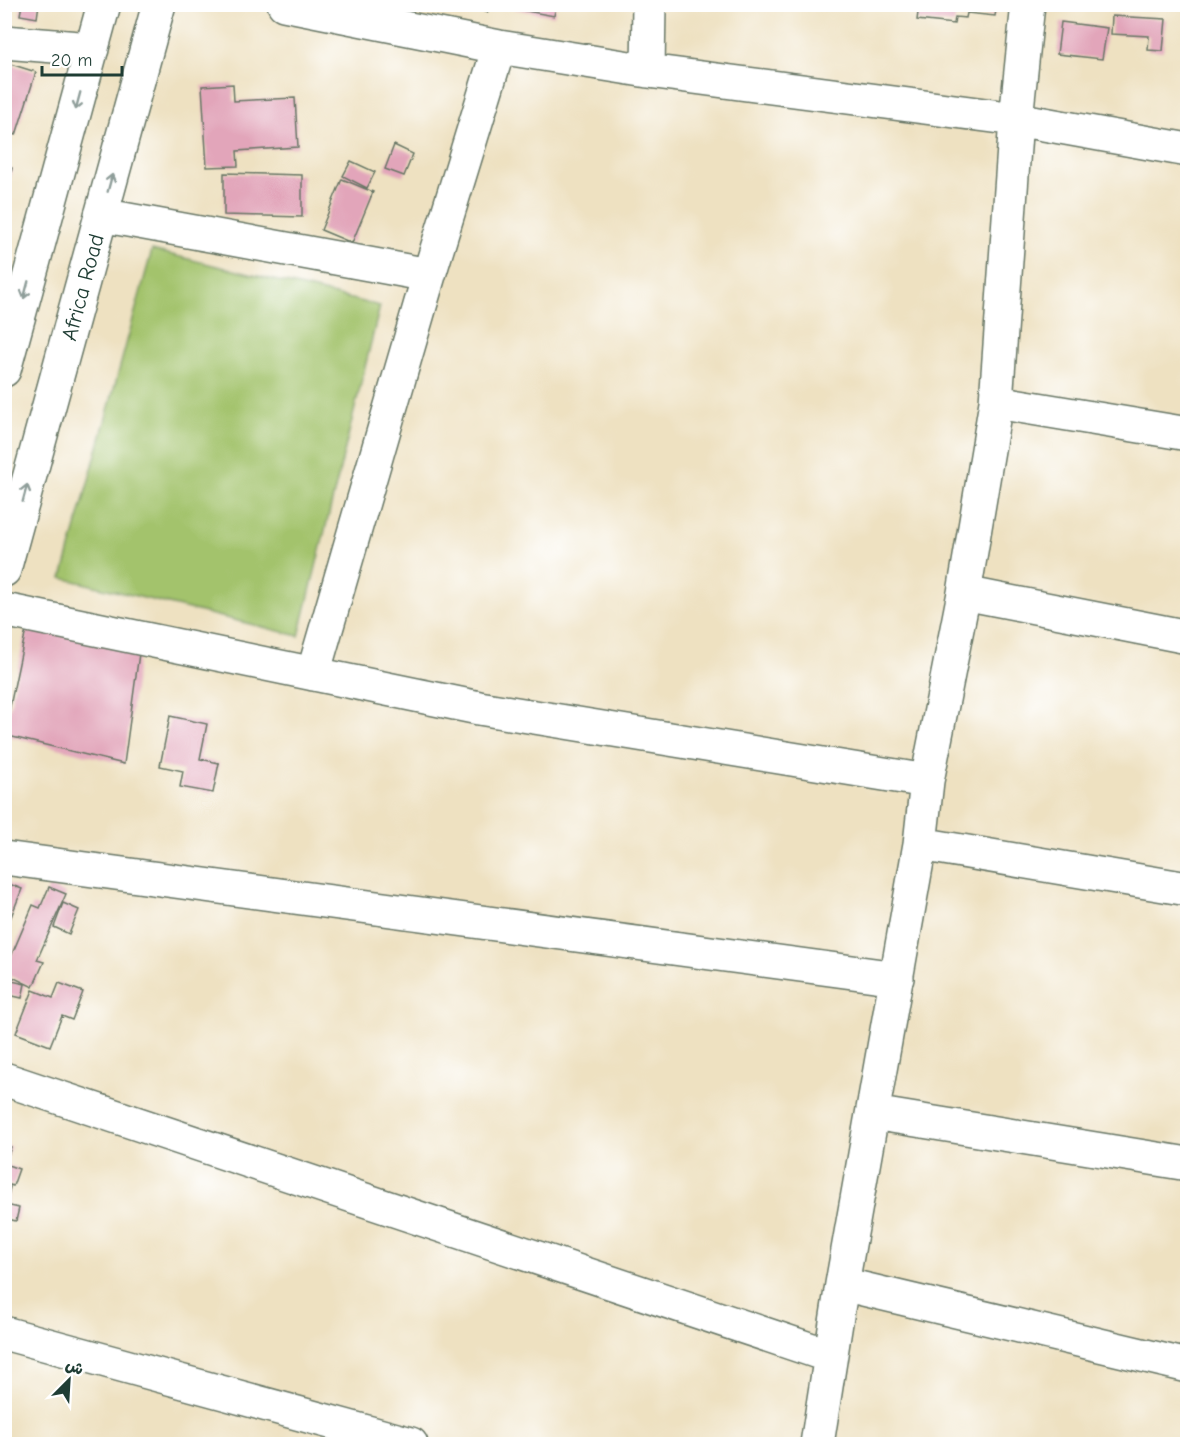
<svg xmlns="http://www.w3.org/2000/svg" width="1192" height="1449" font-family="'Comic Neue','Playpen Sans Arabic',sans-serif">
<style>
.green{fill:#a3c36c;stroke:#618050;stroke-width:1.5}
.building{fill:#e2a5ba}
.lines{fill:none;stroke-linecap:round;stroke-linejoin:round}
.minor-casing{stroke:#677665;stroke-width:36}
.minor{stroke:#fff;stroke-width:33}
.oneway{stroke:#8f9e9a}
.labels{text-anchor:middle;stroke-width:4.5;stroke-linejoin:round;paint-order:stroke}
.street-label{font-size:22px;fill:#1f3d34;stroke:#fff}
</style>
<rect width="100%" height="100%" fill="#fff"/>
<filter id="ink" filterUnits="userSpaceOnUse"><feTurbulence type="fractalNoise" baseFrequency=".0167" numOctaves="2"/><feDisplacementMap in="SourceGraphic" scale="12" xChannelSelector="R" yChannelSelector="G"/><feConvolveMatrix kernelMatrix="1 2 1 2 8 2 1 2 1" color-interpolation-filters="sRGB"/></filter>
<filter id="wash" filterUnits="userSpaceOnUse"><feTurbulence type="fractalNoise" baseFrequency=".008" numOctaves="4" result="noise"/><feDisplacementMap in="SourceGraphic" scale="24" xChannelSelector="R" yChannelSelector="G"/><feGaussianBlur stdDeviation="1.35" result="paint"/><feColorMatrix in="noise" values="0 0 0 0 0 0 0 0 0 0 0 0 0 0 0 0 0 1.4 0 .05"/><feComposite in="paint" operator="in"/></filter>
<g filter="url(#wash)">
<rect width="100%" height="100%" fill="#eee1c1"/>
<path class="green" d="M 152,250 L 380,306 L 299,636 L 62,578 Z"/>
<g id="blocks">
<path class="building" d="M 22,4 L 39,4 L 37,18 L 20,15 Z
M 461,4 L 489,4 L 488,12 L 461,7 Z
M 510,4 L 556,4 L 554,16 L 510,8 Z
M 919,5 L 997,5 L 995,16 L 967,13 L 966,18 L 955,17 L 954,24 L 917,20 Z
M 1112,16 L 1166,19 L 1163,51 L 1148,50 L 1149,36 L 1111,34 Z
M 1061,22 L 1107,28 L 1102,59 L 1057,54 Z
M 4,62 L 36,72 L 16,135 L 4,131 Z
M 233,84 L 234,101 L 295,98 L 298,147 L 237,151 L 238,166 L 207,167 L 202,86 Z
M 394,145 L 413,154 L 404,176 L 385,169 Z
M 351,161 L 375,172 L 367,188 L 343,176 Z
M 4,166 L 12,168 L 8,187 L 4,187 Z
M 224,173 L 302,175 L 302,217 L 224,215 Z
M 342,179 L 373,192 L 352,243 L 321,230 Z
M 27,625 L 140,646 L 124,764 L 4,735 Z
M 170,716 L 207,724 L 200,759 L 219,763 L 213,793 L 180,787 L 183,771 L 160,766 Z
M 4,882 L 22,889 L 5,932 L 4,932 Z
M 49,887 L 66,894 L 37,960 L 44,962 L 33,987 L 4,973 L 33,905 L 40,908 Z
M 63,903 L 79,910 L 69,934 L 54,927 Z
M 4,979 L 25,984 L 22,998 L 4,994 Z
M 59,983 L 83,992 L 72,1020 L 62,1016 L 50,1046 L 16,1033 L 33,990 L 53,998 Z
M 4,1144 L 11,1147 L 5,1164 L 19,1169 L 13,1186 L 4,1183 Z
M 4,1185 L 10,1187 L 6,1205 L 19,1208 L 16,1221 L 4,1218 Z"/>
</g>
</g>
<g filter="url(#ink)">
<use href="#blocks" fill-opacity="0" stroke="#677665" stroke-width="1.5"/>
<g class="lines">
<defs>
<path id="minor" d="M 284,4 L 499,47 L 648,71 L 1016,119 L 1188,150
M 4,42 L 92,49
M 648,71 L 649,4
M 101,215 L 429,275 L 499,47
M 4,370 L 104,4
M 996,402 L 1188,434
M 4,570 L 159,4
M 964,593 L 1188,637
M 4,610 L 479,708 L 927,781
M 313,674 L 429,275
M 920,844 L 1188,889
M 4,858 L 897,978
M 4,1079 L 830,1356
M 873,1113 L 1188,1164
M 842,1284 L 1188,1366
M 4,1333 L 411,1444
M 817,1444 L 842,1284 L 920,844 L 927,781 L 964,593 L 996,402 L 1016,119 L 1028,4"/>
</defs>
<use href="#minor" class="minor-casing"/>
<use href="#minor" class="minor"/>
</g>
<defs><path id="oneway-shaft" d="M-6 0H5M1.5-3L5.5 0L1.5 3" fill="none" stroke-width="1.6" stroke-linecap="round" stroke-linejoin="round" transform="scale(1.5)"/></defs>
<g class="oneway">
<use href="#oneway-shaft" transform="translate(78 101) rotate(105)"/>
<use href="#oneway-shaft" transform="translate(110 183) rotate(-75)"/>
<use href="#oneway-shaft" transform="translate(26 290) rotate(105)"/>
<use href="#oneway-shaft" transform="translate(25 493) rotate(-75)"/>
</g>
</g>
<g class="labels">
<g class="street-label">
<text transform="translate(82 287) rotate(-75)" y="8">Africa Road</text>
</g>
</g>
<rect width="1192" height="1449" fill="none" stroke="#fff" stroke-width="24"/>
<g transform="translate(69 1380) rotate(24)" stroke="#ffffff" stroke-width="4.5" paint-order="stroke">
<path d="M0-4.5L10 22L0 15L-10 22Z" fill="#1f3d34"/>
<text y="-9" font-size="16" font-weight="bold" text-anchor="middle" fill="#1f3d34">ش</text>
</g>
<path d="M42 66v9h80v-9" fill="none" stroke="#1f3d34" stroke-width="3"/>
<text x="51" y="66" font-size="18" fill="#1f3d34" stroke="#ffffff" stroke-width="4.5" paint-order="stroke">20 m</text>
</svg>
